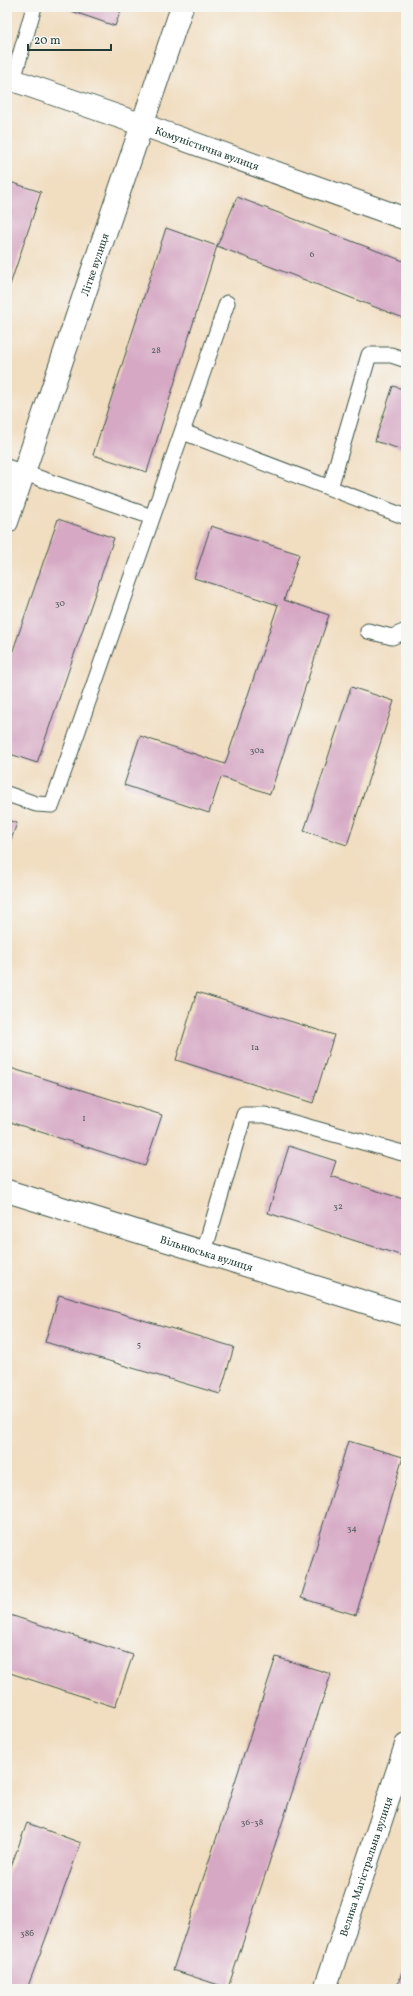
<svg xmlns="http://www.w3.org/2000/svg" width="413" height="1996" font-family="Vollkorn,serif">
<style>
.building{fill:#d6a8c4}
.lines{fill:none;stroke-linecap:round;stroke-linejoin:round}
.lane-casing{stroke:#3e5549;stroke-width:17}
.street-casing{stroke:#3e5549;stroke-width:24}
.secondary-casing{stroke:#3e5549;stroke-width:24}
.lane{stroke:#fff;stroke-width:15}
.street{stroke:#fff;stroke-width:22}
.secondary{stroke:#fff;stroke-width:22}
.labels{text-anchor:middle;stroke-width:4;stroke-linejoin:round;paint-order:stroke}
.number-label{font-size:9px;fill:#4d5858}
.street-label{font-size:11px;fill:#1f3d34;stroke:#f6f6f2}
</style>
<rect width="100%" height="100%" fill="#f6f6f2"/>
<filter id="ink" filterUnits="userSpaceOnUse"><feTurbulence type="fractalNoise" baseFrequency=".025" numOctaves="2"/><feDisplacementMap in="SourceGraphic" scale="8" xChannelSelector="R" yChannelSelector="G"/><feConvolveMatrix kernelMatrix="1 2 1 2 8 2 1 2 1" color-interpolation-filters="sRGB"/></filter>
<filter id="wash" filterUnits="userSpaceOnUse"><feTurbulence type="fractalNoise" baseFrequency=".012" numOctaves="4" result="noise"/><feDisplacementMap in="SourceGraphic" scale="16" xChannelSelector="R" yChannelSelector="G"/><feGaussianBlur stdDeviation="0.9" result="paint"/><feColorMatrix in="noise" values="0 0 0 0 0 0 0 0 0 0 0 0 0 0 0 0 0 1.4 0 .05"/><feComposite in="paint" operator="in"/></filter>
<g filter="url(#wash)">
<rect width="100%" height="100%" fill="#f1ddc0"/>
<g id="blocks">
<path class="building" d="M 60,7 L 122,7 L 115,26 Z
M 7,181 L 41,192 L 7,294 Z
M 237,197 L 406,262 L 406,319 L 217,246 Z
M 166,228 L 217,246 L 147,472 L 93,455 Z
M 393,386 L 406,390 L 406,451 L 375,441 Z
M 58,519 L 114,538 L 37,763 L 7,753 L 7,668 Z
M 211,526 L 299,554 L 284,600 L 329,615 L 270,794 L 221,777 L 209,813 L 124,785 L 140,736 L 225,764 L 278,605 L 194,578 Z
M 351,687 L 394,701 L 347,845 L 304,831 Z
M 7,820 L 17,823 L 7,851 Z
M 197,992 L 334,1035 L 313,1103 L 176,1060 Z
M 7,1067 L 162,1115 L 145,1166 L 7,1121 Z
M 289,1146 L 336,1161 L 331,1176 L 406,1200 L 406,1257 L 268,1213 Z
M 59,1295 L 234,1347 L 220,1394 L 45,1342 Z
M 348,1441 L 403,1457 L 356,1615 L 301,1598 Z
M 7,1614 L 133,1655 L 115,1707 L 7,1672 Z
M 276,1657 L 331,1674 L 228,1988 L 173,1970 Z
M 27,1823 L 81,1843 L 27,1989 L 7,1989 L 7,1877 Z
M 406,1961 L 406,1989 L 396,1989 Z"/>
</g>
</g>
<g filter="url(#ink)">
<use href="#blocks" fill-opacity="0" stroke="#3e5549" stroke-width="1"/>
<g class="lines">
<defs>
<path id="lane" d="M 13,80 L 34,7
M 183,432 L 406,517
M 7,467 L 152,517
M 330,488 L 369,355 L 391,355 L 406,360
M 368,631 L 392,637 L 406,631
M 7,794 L 36,804 L 52,805 L 227,303
M 204,1252 L 244,1115 L 265,1115 L 406,1154"/>
<g id="street">
<path id="s1" d="M 7,78 L 143,125 L 406,219"/>
<path id="s2" d="M 7,522 L 182,7"/>
<path id="s3" d="M 7,1191 L 406,1315"/>
</g>
<g id="secondary">
<path id="s4" d="M 325,1989 L 406,1745"/>
</g>
</defs>
<use href="#lane" class="lane-casing"/>
<use href="#street" class="street-casing"/>
<use href="#secondary" class="secondary-casing"/>
<use href="#lane" class="lane"/>
<use href="#street" class="street"/>
<use href="#secondary" class="secondary"/>
</g>
</g>
<g class="labels">
<g class="number-label">
<text x="312" y="257">6</text>
<text x="156" y="353">28</text>
<text x="60" y="606">30</text>
<text x="257" y="753">30а</text>
<text x="255" y="1050">1а</text>
<text x="84" y="1121">1</text>
<text x="338" y="1209">32</text>
<text x="139" y="1347">5</text>
<text x="352" y="1531">34</text>
<text x="252" y="1825">36-38</text>
<text x="27" y="1936">38б</text>
</g>
<g class="street-label">
<text dy="4" stroke="none"><textPath href="#s1" startOffset="212">Комуністична вулиця</textPath></text>
<text dy="4" stroke="none"><textPath href="#s2" startOffset="272">Літке вулиця</textPath></text>
<text dy="4" stroke="none"><textPath href="#s3" startOffset="209">Вільнюська вулиця</textPath></text>
<text dy="4" stroke="none"><textPath href="#s4" startOffset="129">Велика Магістральна вулиця</textPath></text>
</g>
</g>
<rect width="413" height="1996" fill="none" stroke="#f6f6f2" stroke-width="24"/>
<path d="M28 44v6h83v-6" fill="none" stroke="#1f3d34" stroke-width="2"/>
<text x="34" y="44" font-size="12" fill="#1f3d34" stroke="#f6f6f2" stroke-width="3" paint-order="stroke">20 m</text>
</svg>
